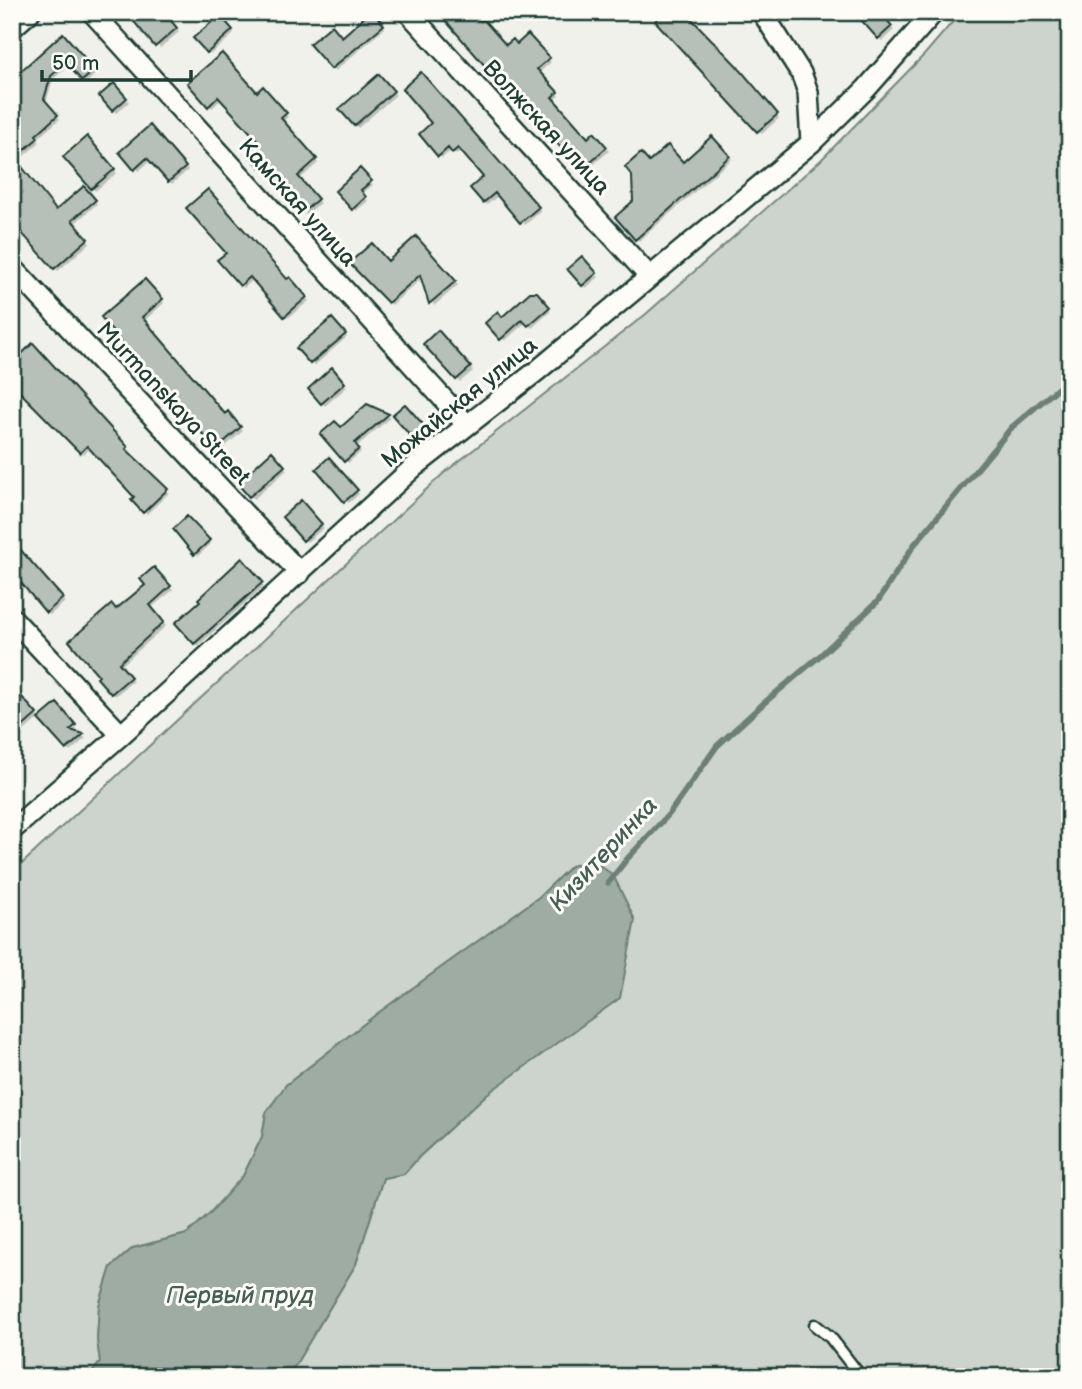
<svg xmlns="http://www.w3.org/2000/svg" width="1082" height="1389" font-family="'Balsamiq Sans',sans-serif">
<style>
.green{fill:#cdd3cd;stroke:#768880;stroke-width:2}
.water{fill:#9faca4;stroke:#6c8077;stroke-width:2}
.shadow{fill:#0003}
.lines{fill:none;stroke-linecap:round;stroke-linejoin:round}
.stream{stroke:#6c8077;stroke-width:6}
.building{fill:#b6bfb8;stroke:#1f3d34;stroke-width:2}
.service-casing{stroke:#1f3d34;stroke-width:15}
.minor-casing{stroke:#1f3d34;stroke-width:24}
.service{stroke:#fdfcf7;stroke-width:10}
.minor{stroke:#fdfcf7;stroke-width:19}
.labels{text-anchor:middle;stroke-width:6;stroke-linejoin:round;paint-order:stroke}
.street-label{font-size:23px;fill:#1f3d34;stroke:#fdfcf7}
.water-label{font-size:24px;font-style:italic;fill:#455e56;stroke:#fdfcf7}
</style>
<rect width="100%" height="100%" fill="#f0f1eb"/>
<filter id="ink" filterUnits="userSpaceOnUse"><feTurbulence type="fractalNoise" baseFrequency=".0143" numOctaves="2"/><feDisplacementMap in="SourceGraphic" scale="14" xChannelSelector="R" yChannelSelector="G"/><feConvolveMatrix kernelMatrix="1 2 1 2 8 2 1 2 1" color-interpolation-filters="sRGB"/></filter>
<g filter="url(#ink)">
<path class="green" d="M 961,12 L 1070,12 L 1070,1377 L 288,1377 L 356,1264 L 383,1178 L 404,1174 L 419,1157 L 487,1094 L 571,866 L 539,897 L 378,1013 L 286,1085 L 266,1113 L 262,1137 L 243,1176 L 211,1212 L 187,1234 L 133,1248 L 111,1267 L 99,1306 L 97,1340 L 100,1362 L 89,1377 L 12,1377 L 12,873 L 444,473 L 646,314 L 820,161 L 925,54 Z"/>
<path class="water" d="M 592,860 L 613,875 L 635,920 L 620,998 L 487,1094 L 419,1157 L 404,1174 L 383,1178 L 356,1264 L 288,1377 L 89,1377 L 100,1362 L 97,1340 L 99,1306 L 111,1267 L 133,1248 L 187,1234 L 211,1212 L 243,1176 L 262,1137 L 266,1113 L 286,1085 L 378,1013 L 539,897 L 571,866 Z"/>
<path class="shadow" d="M 123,12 L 162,12 L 179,32 L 160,48 L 135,21 L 133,23 Z
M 439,12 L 472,12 L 506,47 L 518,46 L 528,37 L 551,62 L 539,73 L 559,96 L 553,101 L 588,140 L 594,135 L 609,151 L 586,171 L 545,128 L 547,126 L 506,81 L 503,84 L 500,81 Z
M 655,12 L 685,12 L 779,118 L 762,134 L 657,21 L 661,18 Z
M 856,12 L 891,12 L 884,19 L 894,30 L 882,41 Z
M 372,13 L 385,28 L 335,71 L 312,44 L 342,39 Z
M 219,17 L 234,34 L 211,54 L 196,38 Z
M 63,36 L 96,74 L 86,83 L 70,65 L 53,79 L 46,103 L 60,119 L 37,139 L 40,142 L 17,162 L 56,212 L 84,188 L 97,204 L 74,224 L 90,243 L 58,271 L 25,234 L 16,241 L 12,237 L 12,109 Z
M 421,74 L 541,211 L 525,225 L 499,195 L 487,205 L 473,189 L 485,178 L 462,150 L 456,155 L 452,150 L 442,158 L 421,134 L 434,123 Z
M 379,77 L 396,95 L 358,128 L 342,110 Z
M 190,84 L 257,94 L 266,92 L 288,117 L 282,122 L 318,163 L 299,180 L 320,203 L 306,215 L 266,167 L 264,169 L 250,154 L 262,144 L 222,99 L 212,108 Z
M 114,85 L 129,102 L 117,113 L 102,96 Z
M 150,127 L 188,170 L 172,184 L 151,160 L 139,171 L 121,152 Z
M 712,138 L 732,159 L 639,241 L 617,218 L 635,202 L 634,175 L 649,164 L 683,164 Z
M 87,139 L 117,173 L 95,191 L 66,157 Z
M 360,171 L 373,185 L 362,194 L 368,201 L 356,211 L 338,191 Z
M 416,238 L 458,285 L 434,306 L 422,278 L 392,305 L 352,263 L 388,263 Z
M 582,258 L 599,277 L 586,288 L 569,269 Z
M 220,261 L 287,281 L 290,279 L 309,301 L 288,318 L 254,279 L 244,288 Z
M 145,281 L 164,303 L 144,321 L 225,416 L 228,414 L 243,431 L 220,451 L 180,406 L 178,408 L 175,405 L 103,317 Z
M 536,293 L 551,311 L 532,328 L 526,322 L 505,341 L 487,323 L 502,319 Z
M 332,320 L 347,337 L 314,366 L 299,349 Z
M 438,333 L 473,371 L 460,382 L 426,344 Z
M 33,346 L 130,451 L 128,453 L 169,493 L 147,514 L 133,501 L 137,497 L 91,448 L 84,454 L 12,381 L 12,357 L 16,361 Z
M 332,370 L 347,387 L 325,406 L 310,389 Z
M 367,406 L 390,418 L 356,447 L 361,452 L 348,463 L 322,434 L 341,429 Z
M 405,407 L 430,435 L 420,444 L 395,416 Z
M 272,454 L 287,470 L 254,499 L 239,483 Z
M 329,460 L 359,494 L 349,503 L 318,469 Z
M 301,503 L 324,528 L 307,542 L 285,517 Z
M 187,518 L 211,544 L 198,556 L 184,541 Z
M 12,542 L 65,602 L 50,615 L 31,593 Z
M 242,560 L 264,586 L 198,646 L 178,623 L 202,602 Z
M 154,569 L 173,590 L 151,608 L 166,626 L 120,667 L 133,681 L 115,696 L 99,678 L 117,612 L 147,585 Z
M 13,689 L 39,718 L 16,738 L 12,734 Z
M 57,705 L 77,729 L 73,732 L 86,738 L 70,752 L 41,719 Z"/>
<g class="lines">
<path class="stream" d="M 608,883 L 627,859 L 669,814 L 717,746 L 764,703 L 822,654 L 878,601 L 914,545 L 1012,427 L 1070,378"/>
</g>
<path class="building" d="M 126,12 L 164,12 L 177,28 L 155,47 Z
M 370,12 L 373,12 L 384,25 L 331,69 L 309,44 L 332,25 L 342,37 Z
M 453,12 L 473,12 L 481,21 L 483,19 L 506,45 L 513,39 L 517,44 L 528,34 L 550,58 L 537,69 L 558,92 L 552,97 L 588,138 L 594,132 L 607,147 L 582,169 L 542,128 L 544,126 L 502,79 L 499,82 L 445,20 Z
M 664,12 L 685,12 L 737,66 L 778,114 L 757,132 L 655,21 Z
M 854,12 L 880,12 L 892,26 L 878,39 Z
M 220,15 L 233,30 L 207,53 L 193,38 Z
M 63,33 L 95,70 L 82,81 L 66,63 L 51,76 L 44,99 L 58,115 L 36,135 L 38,138 L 15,158 L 56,210 L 84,186 L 96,200 L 72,220 L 88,239 L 54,269 L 21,232 L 12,239 L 12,79 Z
M 222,53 L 257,92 L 263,86 L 287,113 L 281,118 L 317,159 L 298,176 L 318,199 L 302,213 L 262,165 L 260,167 L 248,154 L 260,143 L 218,97 L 208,107 L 187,83 Z
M 421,72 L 539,207 L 520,223 L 495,193 L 483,203 L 470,188 L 483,177 L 458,148 L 452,153 L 448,148 L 438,157 L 419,134 L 431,123 L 402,89 Z
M 379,74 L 394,91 L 354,126 L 339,109 Z
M 114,83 L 127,98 L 112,111 L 99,96 Z
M 150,125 L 186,167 L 168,182 L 147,158 L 134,170 L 119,152 Z
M 87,136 L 115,169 L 91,189 L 63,157 Z
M 712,136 L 730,156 L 635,240 L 615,217 L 633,201 L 632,176 L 625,167 L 641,153 L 649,162 L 668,145 L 683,162 Z
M 360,168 L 372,181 L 361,190 L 366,197 L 352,210 L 335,191 Z
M 208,189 L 287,279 L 290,277 L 307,297 L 284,317 L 250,277 L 240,286 L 217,260 L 226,253 L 186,208 Z
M 416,236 L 456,281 L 429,304 L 420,275 L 388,303 L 349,263 L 372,243 L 388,261 Z
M 582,256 L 597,273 L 582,286 L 567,269 Z
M 145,279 L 163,299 L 142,317 L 225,414 L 228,411 L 241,427 L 216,449 L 176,404 L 174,406 L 143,371 L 101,317 Z
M 530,292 L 537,292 L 550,307 L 528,326 L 522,320 L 500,340 L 485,323 L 498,311 L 502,317 Z
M 332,318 L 346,334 L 310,364 L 296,348 Z
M 438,330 L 471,367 L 456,380 L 423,344 Z
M 33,343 L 128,447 L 126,449 L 168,489 L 143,513 L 131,500 L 134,497 L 87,446 L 80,453 L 12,384 L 12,363 Z
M 332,367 L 345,383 L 321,404 L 308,389 Z
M 367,404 L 389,414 L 355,443 L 359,449 L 344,462 L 320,434 L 335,421 L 341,427 Z
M 405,404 L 429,431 L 416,442 L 392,415 Z
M 272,451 L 285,466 L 249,497 L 237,483 Z
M 329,457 L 358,490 L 344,502 L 316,469 Z
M 301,500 L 322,524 L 303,541 L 282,517 Z
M 187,516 L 210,540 L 194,555 L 173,529 Z
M 12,540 L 63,598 L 46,613 L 12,572 Z
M 242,558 L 263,582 L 194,644 L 175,623 L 200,601 L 198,599 Z
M 154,567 L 171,586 L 150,605 L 164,622 L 119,663 L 131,677 L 111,694 L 97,678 L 99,676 L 69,641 L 112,604 L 116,609 L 145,585 L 140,579 Z
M 12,686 L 37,714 L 12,736 Z
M 57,703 L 76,725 L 70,730 L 84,734 L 66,750 L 38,719 Z"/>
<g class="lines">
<defs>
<path id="service" d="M 815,1325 L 830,1337 L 861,1377"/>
<path id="minor" d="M 92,12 L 467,425
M 408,12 L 649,276
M 762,12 L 801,73 L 808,92 L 811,143
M 12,28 L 30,12
M 12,267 L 300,573
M 12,618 L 121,735
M 12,830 L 121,735 L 414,467 L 538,370 L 811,143 L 866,89 L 934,12"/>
</defs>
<use href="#service" class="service-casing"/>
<use href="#minor" class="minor-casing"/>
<use href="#service" class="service"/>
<use href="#minor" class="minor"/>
</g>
</g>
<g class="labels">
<g class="street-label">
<text transform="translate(547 127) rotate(47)" y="8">Волжская улица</text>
<text transform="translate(298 202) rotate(48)" y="8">Камская улица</text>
<text transform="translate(459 402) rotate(-39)" y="8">Можайская улица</text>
<text transform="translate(174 403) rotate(47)" y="8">Murmanskaya Street</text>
</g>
<g class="water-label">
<text transform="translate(603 854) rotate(-47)" y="8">Кизитеринка</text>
<text x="240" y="1303">Первый пруд</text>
</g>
</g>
<rect width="1082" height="1389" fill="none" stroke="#fdfcf7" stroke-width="42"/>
<rect x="21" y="21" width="1040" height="1347" fill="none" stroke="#1f3d34" stroke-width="2.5" filter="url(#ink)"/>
<path d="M42 70v10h149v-10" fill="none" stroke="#1f3d34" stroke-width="3.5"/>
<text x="52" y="70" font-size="21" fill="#1f3d34" stroke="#fdfcf7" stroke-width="5" paint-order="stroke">50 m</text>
</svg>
